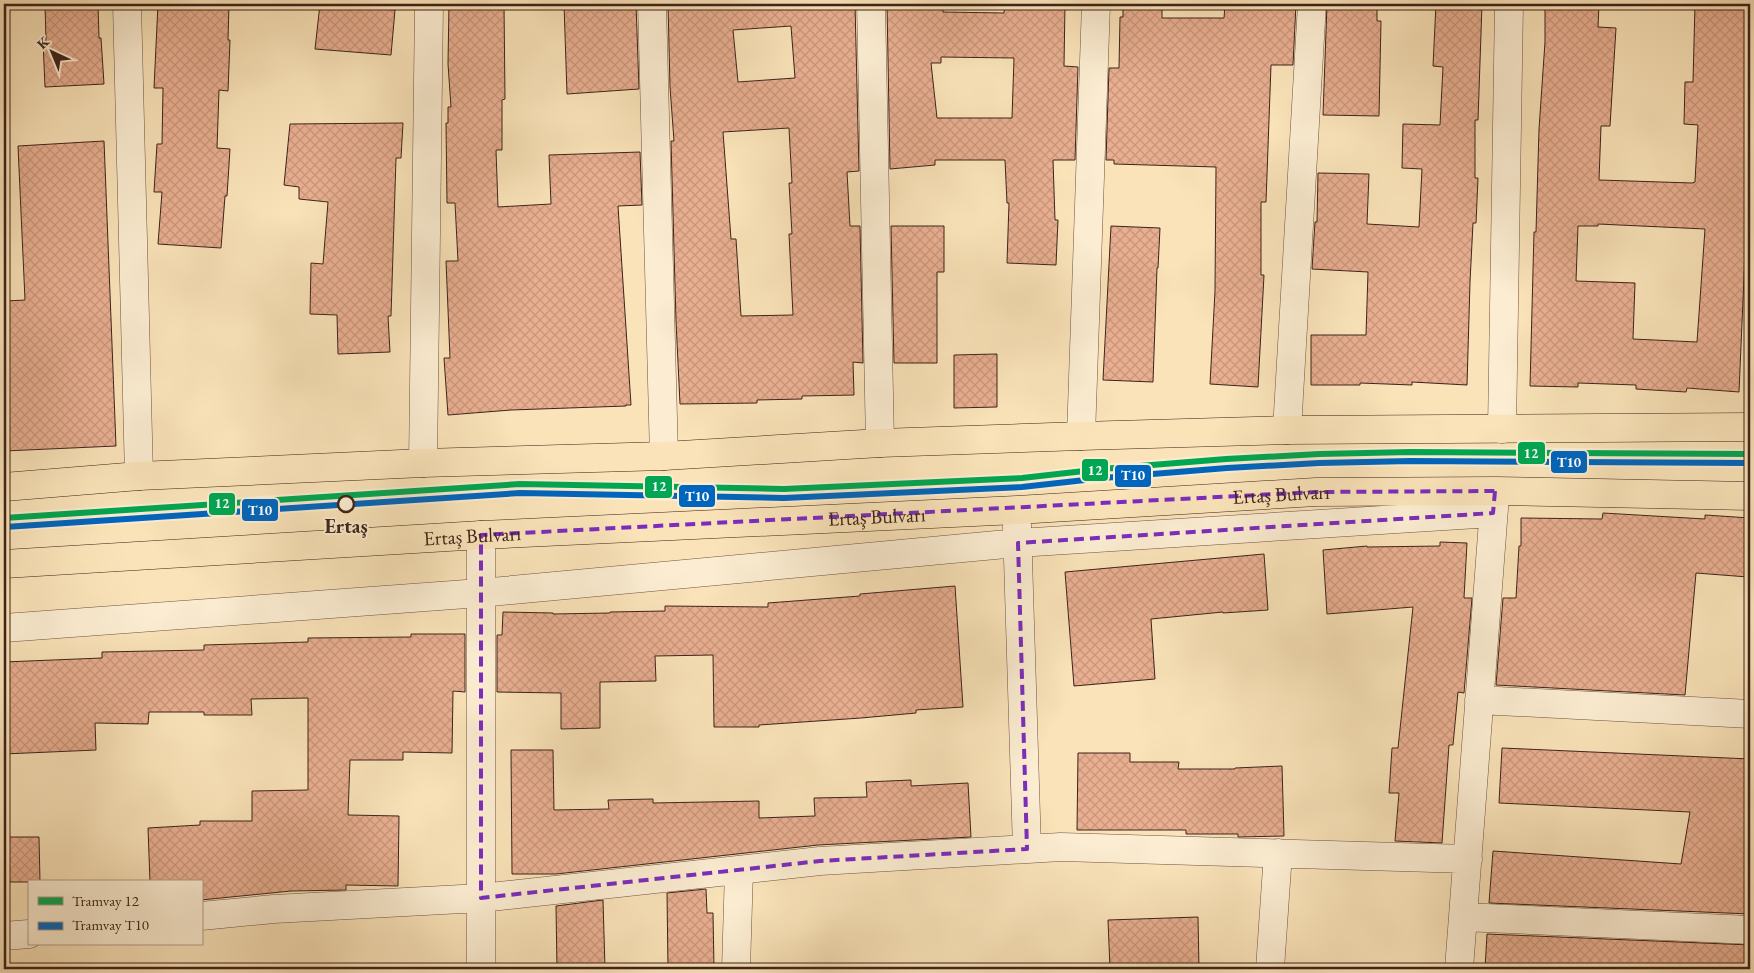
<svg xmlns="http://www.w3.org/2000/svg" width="1754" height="973" font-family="'EB Garamond',serif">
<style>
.building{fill:url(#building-cross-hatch);stroke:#3e2319;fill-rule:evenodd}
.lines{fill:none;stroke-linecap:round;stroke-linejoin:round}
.street-casing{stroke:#6d5341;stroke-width:29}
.primary-casing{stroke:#3e2319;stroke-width:29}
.street{stroke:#fcedd2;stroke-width:28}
.primary{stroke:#fae3b9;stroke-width:28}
.tram-1-casing{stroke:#fcedd2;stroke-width:10}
.tram-2-casing{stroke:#fcedd2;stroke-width:10}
.tram-1{stroke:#00a651;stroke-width:6}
.tram-2{stroke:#0065bd;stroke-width:6}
.marked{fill:none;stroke:#7b2cbf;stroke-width:4;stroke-dasharray:10 6;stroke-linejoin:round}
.stop-dot{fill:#fcedd2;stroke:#3e2319;stroke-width:2.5}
.labels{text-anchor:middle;stroke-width:4;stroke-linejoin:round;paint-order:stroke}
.street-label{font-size:20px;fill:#3e2319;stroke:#fcedd2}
.stop-label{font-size:20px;font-weight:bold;fill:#3e2319;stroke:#fcedd2}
.line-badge{stroke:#fcedd2;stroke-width:2}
.badge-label{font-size:14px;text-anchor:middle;font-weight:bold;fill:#fff}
</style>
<defs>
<pattern id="building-cross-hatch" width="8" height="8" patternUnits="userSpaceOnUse" patternTransform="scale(1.25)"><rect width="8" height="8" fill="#e9af91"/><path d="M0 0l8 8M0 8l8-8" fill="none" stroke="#c9967c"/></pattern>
</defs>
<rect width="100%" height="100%" fill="#fae3b9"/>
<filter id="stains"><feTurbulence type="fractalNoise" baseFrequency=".004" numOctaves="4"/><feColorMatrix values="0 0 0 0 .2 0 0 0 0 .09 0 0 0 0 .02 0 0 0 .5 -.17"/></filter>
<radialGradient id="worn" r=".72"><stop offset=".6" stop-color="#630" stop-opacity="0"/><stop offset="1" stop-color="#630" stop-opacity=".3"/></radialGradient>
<path class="building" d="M 45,4 L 98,4 L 99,38 L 101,38 L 104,84 L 45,87 L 43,41 L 46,41 Z
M 158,4 L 229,4 L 228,40 L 230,40 L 228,91 L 219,90 L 217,148 L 230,149 L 227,196 L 225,196 L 221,248 L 158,244 L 162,192 L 154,192 L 157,144 L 162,144 L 163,88 L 154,88 Z
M 320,4 L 395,10 L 391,55 L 315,49 Z
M 449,4 L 504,4 L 505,99 L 502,100 L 502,150 L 496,150 L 498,207 L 551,204 L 549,155 L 640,152 L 642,205 L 618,206 L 631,405 L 626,405 L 626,406 L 511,410 L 448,415 L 444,358 L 450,358 L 446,261 L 458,261 L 455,203 L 447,203 L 446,123 L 448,123 L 448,107 L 451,107 L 448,64 Z
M 564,4 L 636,4 L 639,89 L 567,94 Z
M 668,4 L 855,4 L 859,171 L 847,172 L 850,226 L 860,226 L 863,363 L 853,362 L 854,395 L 802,396 L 802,399 L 757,400 L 757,403 L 680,404 L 676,321 L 671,141 L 674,141 L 670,87 ZM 791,26 L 795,78 L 738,82 L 733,30 ZM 789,128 L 792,183 L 789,183 L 792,234 L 789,234 L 793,315 L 741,316 L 736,239 L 731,239 L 723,132 Z
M 887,4 L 943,4 L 943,12 L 1004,13 L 1005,4 L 1065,4 L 1064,66 L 1078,67 L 1075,160 L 1053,160 L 1055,220 L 1058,220 L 1056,265 L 1007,263 L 1009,203 L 1007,203 L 1005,160 L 935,160 L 935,165 L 890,169 ZM 941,57 L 1014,58 L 1012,118 L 937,118 L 931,63 L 941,63 Z
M 1123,4 L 1162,4 L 1162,18 L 1224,18 L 1225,4 L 1296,4 L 1293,65 L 1271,65 L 1266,202 L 1261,202 L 1261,275 L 1264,275 L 1258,387 L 1210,384 L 1215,291 L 1216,167 L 1114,164 L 1114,160 L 1106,160 L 1109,68 L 1119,68 L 1120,17 L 1123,17 Z
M 1327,4 L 1377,4 L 1377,21 L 1381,21 L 1379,116 L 1323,115 Z
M 1436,4 L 1482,4 L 1478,120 L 1475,120 L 1475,178 L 1478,178 L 1476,223 L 1473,223 L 1470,282 L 1467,385 L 1412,382 L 1412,385 L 1360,383 L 1360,385 L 1311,385 L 1311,335 L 1366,335 L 1368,272 L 1312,269 L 1315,222 L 1317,222 L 1318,173 L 1369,174 L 1367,224 L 1419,227 L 1422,169 L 1402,168 L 1403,124 L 1440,125 L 1443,67 L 1433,66 Z
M 1545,4 L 1599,4 L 1598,27 L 1616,28 L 1610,126 L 1601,126 L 1599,180 L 1692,183 L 1695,182 L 1698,125 L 1684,124 L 1685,82 L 1693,82 L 1695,4 L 1750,4 L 1750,139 L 1739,392 L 1687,388 L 1686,392 L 1636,389 L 1636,385 L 1578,383 L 1578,387 L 1530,386 L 1534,232 L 1536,232 L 1539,129 L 1545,42 ZM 1598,224 L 1705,229 L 1697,342 L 1633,339 L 1635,283 L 1576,281 L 1578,226 L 1598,226 Z
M 403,123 L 401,158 L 396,158 L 391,316 L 388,316 L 390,352 L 338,354 L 337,315 L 310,314 L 311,263 L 323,264 L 328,202 L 299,199 L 299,187 L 284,185 L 290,124 Z
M 104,141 L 116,446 L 4,451 L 4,330 L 8,330 L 6,301 L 25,300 L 18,146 Z
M 891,226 L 944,226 L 944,272 L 937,272 L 937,363 L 894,363 Z
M 1111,226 L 1160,228 L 1158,268 L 1157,268 L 1153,382 L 1103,380 Z
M 997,354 L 997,407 L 954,408 L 954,355 Z
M 1603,513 L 1705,519 L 1705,515 L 1750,518 L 1748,577 L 1696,573 L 1685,695 L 1496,685 L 1503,598 L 1516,598 L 1519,546 L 1521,546 L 1521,518 L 1602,519 Z
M 1440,542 L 1467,543 L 1464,598 L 1472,598 L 1464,693 L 1458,692 L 1453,745 L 1449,745 L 1442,843 L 1395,841 L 1399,793 L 1389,793 L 1392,748 L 1398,748 L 1413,607 L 1327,614 L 1323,550 L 1367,546 L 1367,547 L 1440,546 Z
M 1264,554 L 1268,610 L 1223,613 L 1223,612 L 1151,619 L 1155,679 L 1074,686 L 1065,572 Z
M 955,586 L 963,707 L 916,710 L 916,713 L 861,718 L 759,725 L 759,727 L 714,727 L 713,655 L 655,656 L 656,681 L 600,682 L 600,728 L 561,729 L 561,693 L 497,692 L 497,635 L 502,635 L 503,612 L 553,613 L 553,614 L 610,613 L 610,612 L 665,611 L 665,606 L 768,607 L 768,603 L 860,596 L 860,594 Z
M 411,634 L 465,634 L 465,692 L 453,691 L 452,753 L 403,752 L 403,760 L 350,760 L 348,815 L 399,816 L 398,886 L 346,885 L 346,890 L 291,891 L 201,900 L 201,882 L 150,882 L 148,828 L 200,825 L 200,821 L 252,821 L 252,791 L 308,790 L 308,698 L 251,699 L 252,715 L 204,715 L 204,712 L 149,712 L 148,724 L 95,723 L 96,750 L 4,754 L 4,662 L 102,658 L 102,652 L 204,650 L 204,645 L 308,642 L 308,638 L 411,637 Z
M 1502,748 L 1750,759 L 1750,914 L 1489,903 L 1493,851 L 1681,864 L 1690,812 L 1499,803 Z
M 511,750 L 553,750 L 554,810 L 609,809 L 608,800 L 653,799 L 653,803 L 759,801 L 759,818 L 815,816 L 814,798 L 867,797 L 866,782 L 911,780 L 911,786 L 968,783 L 971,837 L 818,845 L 556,874 L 512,874 Z
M 1078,753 L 1130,753 L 1130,762 L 1179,762 L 1178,769 L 1235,769 L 1235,768 L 1282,766 L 1284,836 L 1238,837 L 1238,834 L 1186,834 L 1186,830 L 1077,830 Z
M 4,837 L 39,837 L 40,882 L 4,882 Z
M 706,889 L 707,913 L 713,913 L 714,969 L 668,969 L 667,893 Z
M 603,900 L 605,969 L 557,969 L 556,906 Z
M 1198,917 L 1199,969 L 1110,969 L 1108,920 Z
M 1487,934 L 1750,945 L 1750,969 L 1485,969 Z"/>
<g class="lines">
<defs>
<path id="street" d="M 127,4 L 139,476
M 652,4 L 664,456
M 871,4 L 880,443
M 1502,429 L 1509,4
M 1287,430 L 1312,4
M 1081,436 L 1096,4
M 423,463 L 429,4
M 1017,526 L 1027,849
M 481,535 L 481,969
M 4,628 L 480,593 L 1018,543 L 1493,513
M 1479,700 L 1750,714
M 201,916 L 274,909 L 481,898 L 820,861 L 1061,847 L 1468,859
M 1463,917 L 1750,930
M 4,936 L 29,934
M 736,969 L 739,870
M 1270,969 L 1278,853
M 1459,969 L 1495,495"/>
<g id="primary">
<path d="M 4,487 L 139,476 L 423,463 L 664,456 L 880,443 L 1081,436 L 1287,430 L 1750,427"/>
<path id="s1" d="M 4,564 L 481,535 L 1017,510 L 1316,492 L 1495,491 L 1750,496"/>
</g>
</defs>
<use href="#street" class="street-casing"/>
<use href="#primary" class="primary-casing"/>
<use href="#street" class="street"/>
<use href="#primary" class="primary"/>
<defs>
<path id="tram-1" d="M 4,518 L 520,484 L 784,489 L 1022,478 L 1102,469 L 1226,459 L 1319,454 L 1411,452 L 1750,454"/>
<path id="tram-2" d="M 5,527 L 520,493 L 784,498 L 1022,487 L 1103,478 L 1227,468 L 1319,463 L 1411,461 L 1750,463"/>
</defs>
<use href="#tram-1" class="tram-1-casing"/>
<use href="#tram-2" class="tram-2-casing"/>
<use href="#tram-1" class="tram-1"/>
<use href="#tram-2" class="tram-2"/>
</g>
<path class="marked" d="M 1495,491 L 1493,513 L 1018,543 L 1027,849 L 820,861 L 481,898 L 481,535 L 1316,492 Z"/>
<circle class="stop-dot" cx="346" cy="504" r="8"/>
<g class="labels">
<g class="street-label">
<text dy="7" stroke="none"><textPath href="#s1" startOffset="1279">Ertaş Bulvarı</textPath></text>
<text dy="7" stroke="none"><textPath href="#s1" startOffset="874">Ertaş Bulvarı</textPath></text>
<text dy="7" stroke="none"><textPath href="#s1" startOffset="469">Ertaş Bulvarı</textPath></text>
</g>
<g class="stop-label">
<text x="346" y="533">Ertaş</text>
</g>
</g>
<g class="line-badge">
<rect x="1517" y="441" width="29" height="24" rx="5" fill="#00a651"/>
<rect x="1550" y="450" width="38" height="24" rx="5" fill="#0065bd"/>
<rect x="1081" y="458" width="28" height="24" rx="5" fill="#00a651"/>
<rect x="1114" y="464" width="38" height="24" rx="5" fill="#0065bd"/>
<rect x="644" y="475" width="29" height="24" rx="5" fill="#00a651"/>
<rect x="678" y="484" width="38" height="24" rx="5" fill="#0065bd"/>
<rect x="208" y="492" width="28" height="24" rx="5" fill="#00a651"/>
<rect x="241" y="498" width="38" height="24" rx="5" fill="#0065bd"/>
</g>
<g class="badge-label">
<text x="1531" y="458">12</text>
<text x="1569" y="467">T10</text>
<text x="1095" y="475">12</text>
<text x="1133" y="480">T10</text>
<text x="659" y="491">12</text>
<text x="697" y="501">T10</text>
<text x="222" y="508">12</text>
<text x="260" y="515">T10</text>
</g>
<rect width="1754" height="973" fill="none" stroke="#fae3b9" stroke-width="20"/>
<rect x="5" y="5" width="1744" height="963" fill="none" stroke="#3e2319" stroke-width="2.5"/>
<rect x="10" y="10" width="1734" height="953" fill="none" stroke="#3e2319"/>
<rect x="28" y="880" width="175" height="65" fill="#fcedd2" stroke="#b09c88"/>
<rect x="38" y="897" width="25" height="8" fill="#00a651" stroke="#b09c88"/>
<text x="72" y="906" font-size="15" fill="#3e2319">Tramvay 12</text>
<rect x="38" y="922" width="25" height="8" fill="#0065bd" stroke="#b09c88"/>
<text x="72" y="930" font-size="15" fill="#3e2319">Tramvay T10</text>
<g transform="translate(52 52) rotate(316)" stroke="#fcedd2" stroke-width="4" paint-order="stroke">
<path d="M0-4L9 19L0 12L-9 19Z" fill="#3e2319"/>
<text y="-8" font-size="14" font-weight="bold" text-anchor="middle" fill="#3e2319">K</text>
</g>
<rect width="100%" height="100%" filter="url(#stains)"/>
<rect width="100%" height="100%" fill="url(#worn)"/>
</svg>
